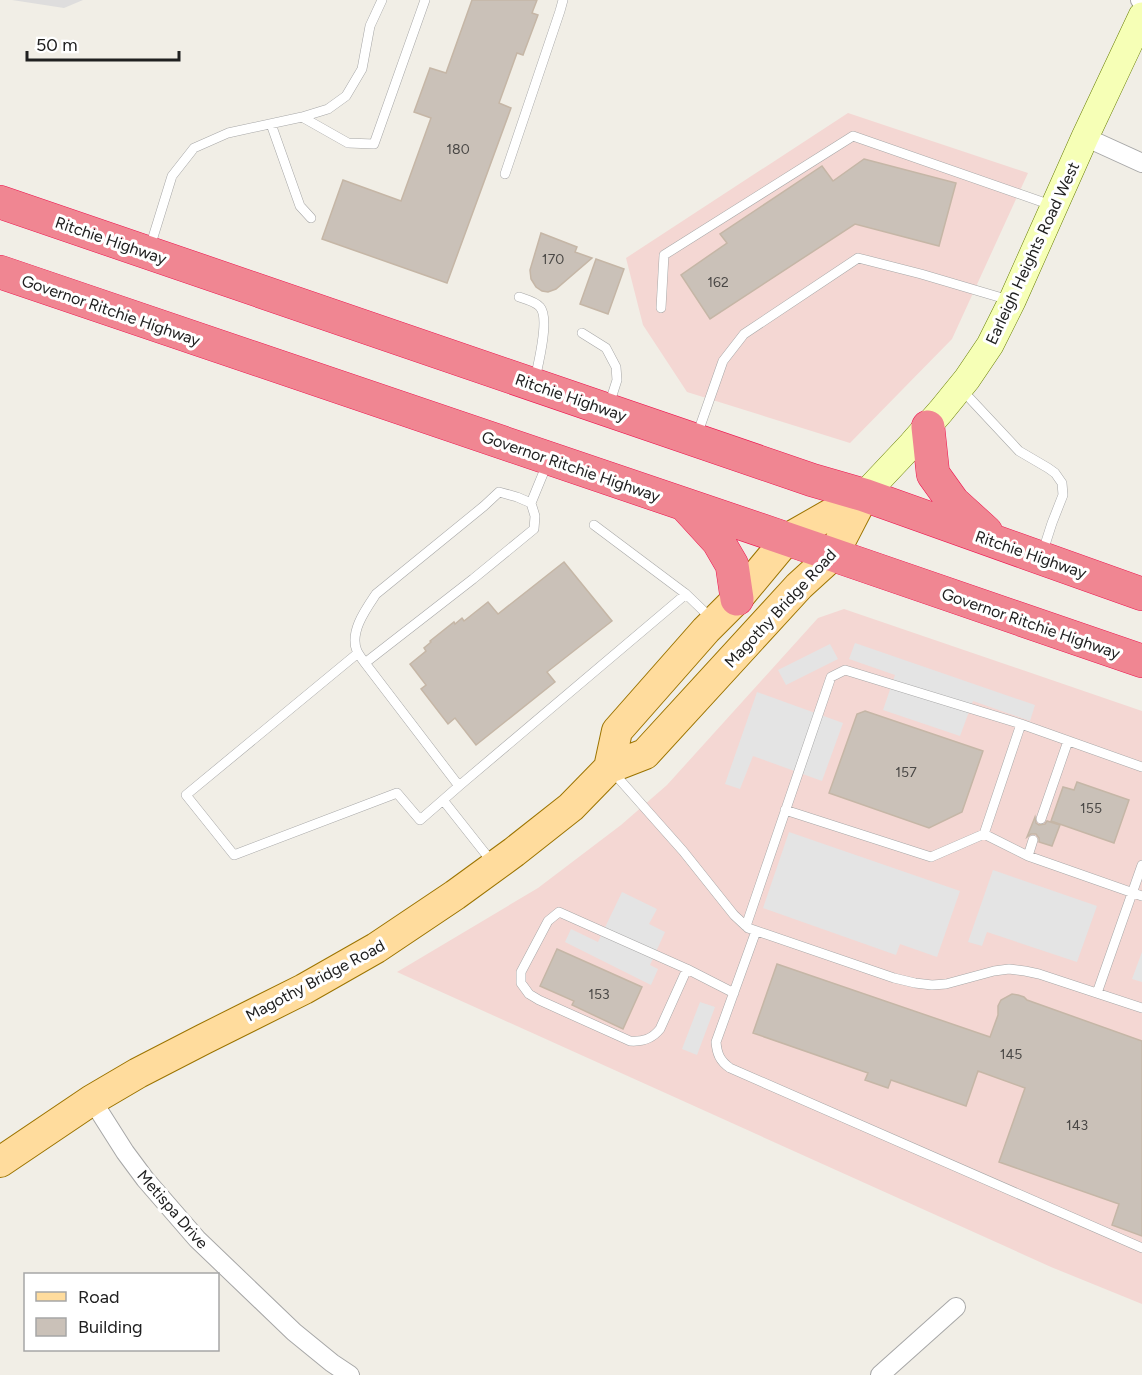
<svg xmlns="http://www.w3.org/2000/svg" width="1142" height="1375" font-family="Figtree,sans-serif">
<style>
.residential{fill:#dedddd}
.commercial{fill:#f4d7d3}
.parking{fill:#e4e4e4}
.building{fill:#cac1b8;stroke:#c5b6a6;stroke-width:1.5}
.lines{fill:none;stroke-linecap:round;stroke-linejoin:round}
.lane-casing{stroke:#a7a7a7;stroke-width:10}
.street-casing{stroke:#a7a7a7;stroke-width:20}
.secondary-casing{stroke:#677e00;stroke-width:28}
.primary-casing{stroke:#9c7400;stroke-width:32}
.highway-casing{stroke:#ed154f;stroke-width:34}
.lane{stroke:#fff;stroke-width:9}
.street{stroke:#fff;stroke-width:18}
.secondary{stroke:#f6ffb6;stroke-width:27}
.primary{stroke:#ffdc9d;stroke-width:30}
.highway{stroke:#f08692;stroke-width:33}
.labels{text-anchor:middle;stroke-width:6;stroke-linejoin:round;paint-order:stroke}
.number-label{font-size:14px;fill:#4a4846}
.street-label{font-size:16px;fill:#202020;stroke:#fff}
</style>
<rect width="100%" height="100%" fill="#f1eee6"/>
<path class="residential" d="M 12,0 L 83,0 L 64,8 Z"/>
<path class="commercial" d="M 848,113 L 1028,173 L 952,339 L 850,443 L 687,392 L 643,325 L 626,258 Z
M 844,609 L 1142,711 L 1142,1304 L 1051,1267 L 397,972 L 538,888 L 621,825 L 667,785 L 818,618 Z"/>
<path class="parking" d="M 855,643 L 1035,705 L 1030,721 L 973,701 L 960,736 L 883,710 L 895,675 L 849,659 Z
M 830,644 L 838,659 L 786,685 L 778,670 Z
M 757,692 L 843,723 L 822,781 L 753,756 L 740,789 L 725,784 Z
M 789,832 L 960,891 L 937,957 L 900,944 L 896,955 L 763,908 Z
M 993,870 L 1097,906 L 1077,962 L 987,932 L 982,946 L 968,942 Z
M 622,892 L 657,909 L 649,924 L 665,932 L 650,965 L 658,969 L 651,985 L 565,942 L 571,929 L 598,942 Z
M 1142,952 L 1142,982 L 1132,979 Z
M 700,1002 L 715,1007 L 697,1055 L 682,1049 Z"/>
<path class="building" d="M 472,0 L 537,0 L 532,13 L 538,15 L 523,55 L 517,53 L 499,103 L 511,108 L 447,283 L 322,239 L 343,180 L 401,201 L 431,118 L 414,112 L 430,68 L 446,73 Z
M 864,159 L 956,183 L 939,246 L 855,224 L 710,319 L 681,275 L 727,243 L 720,234 L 822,166 L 833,181 Z
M 541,233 L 577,247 L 575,252 L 592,258 L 556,289 L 548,292 L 542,291 L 536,287 L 531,279 L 530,270 Z
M 596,259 L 624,269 L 608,314 L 580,304 Z
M 564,562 L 612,621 L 547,672 L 555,682 L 476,745 L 455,718 L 448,724 L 421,689 L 426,685 L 410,664 L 426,651 L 424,648 L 431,642 L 430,641 L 454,622 L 455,624 L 462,618 L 464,621 L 488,602 L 498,614 Z
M 865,711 L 983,751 L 962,812 L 929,828 L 829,793 L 857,714 Z
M 1077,782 L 1129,800 L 1114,843 L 1051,821 L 1063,787 L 1074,790 Z
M 1035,817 L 1036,823 L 1039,825 L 1045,824 L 1047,821 L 1060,825 L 1052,846 L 1039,842 L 1039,838 L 1036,834 L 1031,834 L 1027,837 Z
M 557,949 L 642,987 L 623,1029 L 572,1005 L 574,1001 L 540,986 Z
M 777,964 L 990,1037 L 998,1015 L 998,1006 L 1001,1000 L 1012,994 L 1018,995 L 1024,997 L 1027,1000 L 1142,1041 L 1142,1236 L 1112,1225 L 1119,1204 L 999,1162 L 1025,1088 L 978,1071 L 966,1106 L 891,1080 L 888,1088 L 865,1080 L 868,1073 L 753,1033 Z"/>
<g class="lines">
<defs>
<path id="lane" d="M 302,117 L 348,143 L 374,144 L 425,0
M 271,124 L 300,206 L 311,218
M 505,174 L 560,11 L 563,0
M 150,247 L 172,176 L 194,148 L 228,133 L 302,117 L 328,109 L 346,96 L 362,69 L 370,26 L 382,0
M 519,297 C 525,299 536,302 540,307 C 550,318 538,365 535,379
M 661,308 L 664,255 L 853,136 L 1051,205
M 582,333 L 606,348 L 616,367 L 617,380 L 609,405
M 962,390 L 1019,451 L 1048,468 L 1055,473 L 1062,483 L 1063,495 L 1052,523 L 1043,551
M 697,435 L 723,361 L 744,334 L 858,258 L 921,274 L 1009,300
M 531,503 L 547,464
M 594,525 L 686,594
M 358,653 L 186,795 L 234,855 L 397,793 L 420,820 L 443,800
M 365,663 L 473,579 L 534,529 L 535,516 L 531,503 L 517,497 L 499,492 L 484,506 L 376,594 C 366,609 349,632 357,651 C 359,655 362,659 365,663 L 459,786 L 443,800 L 492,862
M 612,771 L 683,851 L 734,915 L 748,928 L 894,978 L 915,983 L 932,985 L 946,984 L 994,971 L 1009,969 L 1025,971 L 1039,974 L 1142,1008
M 459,786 L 686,594 L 713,620
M 785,810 L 931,857 L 984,834 L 1028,856 L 1142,896
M 1041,819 L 1068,741
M 984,834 L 1021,724
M 1028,856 L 1033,840
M 746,926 L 831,677 L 845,670 L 1021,724 L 1142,767
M 756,931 L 716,1042 C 717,1054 720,1061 730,1068 L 1142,1248
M 687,969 L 660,1029 C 652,1039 643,1042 630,1041 L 539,1000 L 529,994 L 521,983 L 521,972 L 548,921 L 559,912 L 687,969 L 734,993
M 1097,993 L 1142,865"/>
<path id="street" d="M 1140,0 L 1142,1
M 1085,137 L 1142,163
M 92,1100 L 125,1152 L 145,1179 L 197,1239 L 294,1332 L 332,1363 L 350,1375
M 880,1375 L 956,1307"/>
<path id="secondary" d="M 864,495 L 912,444 L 941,411 L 967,379 L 990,345 L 1012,301 L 1085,137 L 1142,16"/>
<path id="primary" d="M 609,768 L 617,731 L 706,630 L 737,599 L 787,539 L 864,495
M 0,1162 L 92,1100 L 138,1073 L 204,1039 L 304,989 L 376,948 L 455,895 L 514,852 L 571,807 L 609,768 L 645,754 L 799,586 L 833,555 L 864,495"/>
<path id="highway" d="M 0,202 L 812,480 L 864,495 L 1142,594
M 0,272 L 787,539 L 1142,661
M 928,427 L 933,474 L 953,502 L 986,532
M 686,506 L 718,541 L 732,565 L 737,599"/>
</defs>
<use href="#lane" class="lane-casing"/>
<use href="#street" class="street-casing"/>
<use href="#secondary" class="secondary-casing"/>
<use href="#primary" class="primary-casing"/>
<use href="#highway" class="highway-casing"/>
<use href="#lane" class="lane"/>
<use href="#street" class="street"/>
<use href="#secondary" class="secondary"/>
<use href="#primary" class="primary"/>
<use href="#highway" class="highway"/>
</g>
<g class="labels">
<g class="number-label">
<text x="458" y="154">180</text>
<text x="553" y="264">170</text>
<text x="718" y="287">162</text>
<text x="906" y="777">157</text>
<text x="1091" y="813">155</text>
<text x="599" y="999">153</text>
<text x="1011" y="1059">145</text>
<text x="1077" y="1130">143</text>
</g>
<g class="street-label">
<text transform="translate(111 240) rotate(19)" y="6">Ritchie Highway</text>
<text transform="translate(1032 253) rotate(-65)" y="6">Earleigh Heights Road West</text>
<text transform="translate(111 310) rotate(19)" y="6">Governor Ritchie Highway</text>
<text transform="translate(571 397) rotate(19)" y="6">Ritchie Highway</text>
<text transform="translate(571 466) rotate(19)" y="6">Governor Ritchie Highway</text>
<text transform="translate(1031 554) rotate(19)" y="6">Ritchie Highway</text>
<text transform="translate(780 608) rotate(-47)" y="6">Magothy Bridge Road</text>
<text transform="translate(1031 623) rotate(19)" y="6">Governor Ritchie Highway</text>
<text transform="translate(315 980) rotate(-28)" y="6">Magothy Bridge Road</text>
<text transform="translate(173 1209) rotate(49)" y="6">Metispa Drive</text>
</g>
</g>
<rect x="24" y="1273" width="195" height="78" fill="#ffffff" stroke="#a6a6a6" stroke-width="1.5"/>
<rect x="36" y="1292" width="30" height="9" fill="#ffdc9d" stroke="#a6a6a6" stroke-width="1.5"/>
<text x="78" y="1303" font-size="18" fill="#202020">Road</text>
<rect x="36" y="1318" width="30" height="18" fill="#cac1b8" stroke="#a6a6a6" stroke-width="1.5"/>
<text x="78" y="1333" font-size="18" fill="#202020">Building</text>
<path d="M27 51v9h152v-9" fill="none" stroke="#202020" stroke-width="3"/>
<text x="36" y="51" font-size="18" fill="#202020" stroke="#ffffff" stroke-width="4.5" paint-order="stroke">50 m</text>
</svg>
